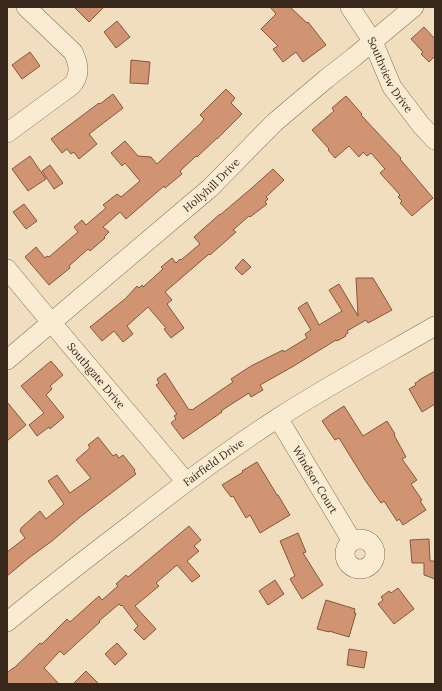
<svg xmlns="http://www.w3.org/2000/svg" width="442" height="691" font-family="Lora,serif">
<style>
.building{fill:#d09473;stroke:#89563b}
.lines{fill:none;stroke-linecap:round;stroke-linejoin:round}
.minor-casing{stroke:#896f57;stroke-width:20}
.minor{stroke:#faecd3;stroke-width:19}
.labels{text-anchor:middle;stroke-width:4;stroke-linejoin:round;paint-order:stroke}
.street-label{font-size:11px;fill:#38281c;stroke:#f7e9cf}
</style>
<rect width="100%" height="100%" fill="#f0debf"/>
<path class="building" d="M 74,7 L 104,7 L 89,22 Z
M 270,7 L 290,7 L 307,23 L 308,22 L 326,45 L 303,62 L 296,52 L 283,62 L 273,49 L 278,46 L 261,29 L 276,14 Z
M 117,21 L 130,37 L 116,48 L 104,32 Z
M 424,27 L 435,39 L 435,56 L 429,62 L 421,54 L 423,52 L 411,39 Z
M 30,52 L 40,66 L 22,79 L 12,65 Z
M 131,60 L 150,62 L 148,84 L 130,83 Z
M 226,89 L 235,98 L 231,103 L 242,114 L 217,139 L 217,138 L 197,157 L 196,156 L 180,171 L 182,174 L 165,188 L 164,186 L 126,219 L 120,212 L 103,227 L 109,232 L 104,237 L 105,238 L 90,251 L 88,249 L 69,266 L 70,268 L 49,285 L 25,257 L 36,247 L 45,258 L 47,256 L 49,257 L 78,232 L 74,227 L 82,220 L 86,225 L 106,208 L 103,205 L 117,194 L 121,197 L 140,181 L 125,163 L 122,166 L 111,153 L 125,141 L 138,156 L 151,157 L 157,164 L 201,123 L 204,119 L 200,115 Z
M 113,94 L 123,108 L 89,134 L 97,144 L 79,159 L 74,152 L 71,154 L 67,149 L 62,153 L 51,139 L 99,103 L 100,104 Z
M 346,96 L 362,114 L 361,115 L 401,158 L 400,159 L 433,198 L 412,216 L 400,203 L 402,201 L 398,197 L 400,195 L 380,173 L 385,169 L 371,153 L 367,156 L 363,152 L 359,157 L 349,146 L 335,158 L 328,150 L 329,149 L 312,130 L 334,111 L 332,108 Z
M 30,156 L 46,179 L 28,191 L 12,169 Z
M 50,165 L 63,183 L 54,189 L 42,171 Z
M 273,169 L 284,180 L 266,197 L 268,199 L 265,202 L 267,204 L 250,217 L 249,216 L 233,230 L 236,232 L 210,255 L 209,254 L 165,292 L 172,300 L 167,304 L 184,328 L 171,338 L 164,329 L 166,328 L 148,307 L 127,326 L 133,334 L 123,342 L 114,331 L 102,341 L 90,327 L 125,299 L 137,286 L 139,288 L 142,285 L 143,287 L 163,269 L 161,267 L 172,258 L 176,263 L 180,259 L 181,260 L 200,244 L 194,237 L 220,214 L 220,215 L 253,187 Z
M 24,204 L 37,221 L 26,229 L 13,212 Z
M 243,259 L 251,267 L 242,275 L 235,268 Z
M 356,278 L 373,278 L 392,310 L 368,323 L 366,320 L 347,331 L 348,333 L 345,335 L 346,336 L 337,341 L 336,340 L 292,367 L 260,385 L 263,390 L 251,397 L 249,393 L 230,405 L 221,411 L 222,412 L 183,439 L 171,423 L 176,419 L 174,416 L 177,414 L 156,385 L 159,383 L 157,379 L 165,373 L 189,410 L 191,409 L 192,410 L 233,382 L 231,379 L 251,366 L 283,350 L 284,352 L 307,338 L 305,334 L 311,330 L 298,308 L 307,302 L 319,325 L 342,311 L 329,290 L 339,284 L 358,316 Z
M 51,361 L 63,375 L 50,386 L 52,389 L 46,395 L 64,417 L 50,429 L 49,427 L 37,436 L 29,425 L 44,413 L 21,386 Z
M 435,371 L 435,404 L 422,412 L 409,389 L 416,385 L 415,383 L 419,381 L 419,380 Z
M 7,402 L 26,425 L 7,441 Z
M 344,406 L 363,436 L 387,421 L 395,434 L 394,435 L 406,457 L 402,459 L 417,480 L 411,484 L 422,500 L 420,501 L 426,510 L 403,525 L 399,519 L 397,521 L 384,501 L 381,503 L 365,480 L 339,438 L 335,440 L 322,421 L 330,415 Z
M 98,437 L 113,456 L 116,454 L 119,458 L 123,455 L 135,470 L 134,471 L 136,474 L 80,517 L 52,541 L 30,557 L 7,576 L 7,552 L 25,538 L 20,531 L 21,529 L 21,528 L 40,511 L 46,519 L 64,504 L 48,481 L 57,475 L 70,493 L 91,478 L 76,460 L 90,448 L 88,445 Z
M 257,462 L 277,495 L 278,495 L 290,515 L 260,533 L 250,515 L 246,518 L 233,496 L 231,497 L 222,485 L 243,472 L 242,471 Z
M 189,526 L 201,540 L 194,546 L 199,551 L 187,561 L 200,576 L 192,582 L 177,565 L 156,583 L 159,586 L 135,606 L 156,629 L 144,640 L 134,630 L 138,626 L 122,605 L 121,606 L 119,604 L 99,621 L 100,622 L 64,655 L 60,651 L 44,668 L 59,684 L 7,684 L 7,673 L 13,668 L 14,668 L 40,643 L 42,644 L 67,619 L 70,622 L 99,596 L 102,600 L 118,586 L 116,584 L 126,575 L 128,577 Z
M 298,533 L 306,552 L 303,553 L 323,585 L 302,599 L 290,579 L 295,576 L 280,541 Z
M 429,539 L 430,561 L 435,561 L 435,579 L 424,575 L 424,563 L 412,563 L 410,540 Z
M 275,580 L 284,594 L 268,605 L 259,591 Z
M 398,588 L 414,609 L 394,624 L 378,604 L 383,600 L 381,597 L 389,591 L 391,593 Z
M 326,600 L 355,609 L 354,613 L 356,613 L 349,637 L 329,631 L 329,632 L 317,629 Z
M 117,643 L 127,654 L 115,665 L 105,654 Z
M 349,649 L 367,652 L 364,668 L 347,665 Z
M 86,671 L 99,684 L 73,684 Z"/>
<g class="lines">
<defs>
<g id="minor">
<path id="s1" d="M 350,7 L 373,42 L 392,87 L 421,125 L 435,140"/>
<path d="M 7,133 L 71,86 C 81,76 79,64 73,52 L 26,7"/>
<path id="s2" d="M 7,269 C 66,341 127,411 186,482"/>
<path id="s3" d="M 7,360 L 210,188 L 275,122 L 326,79 L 354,57 L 414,7"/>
<path id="s4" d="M 278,418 L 352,541"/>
<circle cx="360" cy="554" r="15"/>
<path id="s5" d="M 7,622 C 48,588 91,555 133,523 C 180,486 228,450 278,418 C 329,385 383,356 435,326"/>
</g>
</defs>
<use href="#minor" class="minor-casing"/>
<use href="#minor" class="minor"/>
</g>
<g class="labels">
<g class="street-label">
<text dy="4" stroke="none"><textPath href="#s1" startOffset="79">Southview Drive</textPath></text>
<text dy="4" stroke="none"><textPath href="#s3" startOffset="269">Hollyhill Drive</textPath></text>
<text dy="4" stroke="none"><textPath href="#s2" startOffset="139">Southgate Drive</textPath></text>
<text dy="4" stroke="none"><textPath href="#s5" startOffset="261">Fairfield Drive</textPath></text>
<text dy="4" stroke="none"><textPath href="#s4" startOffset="72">Windsor Court</textPath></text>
</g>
</g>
<rect width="442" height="691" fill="none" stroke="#38281c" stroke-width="16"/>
</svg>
